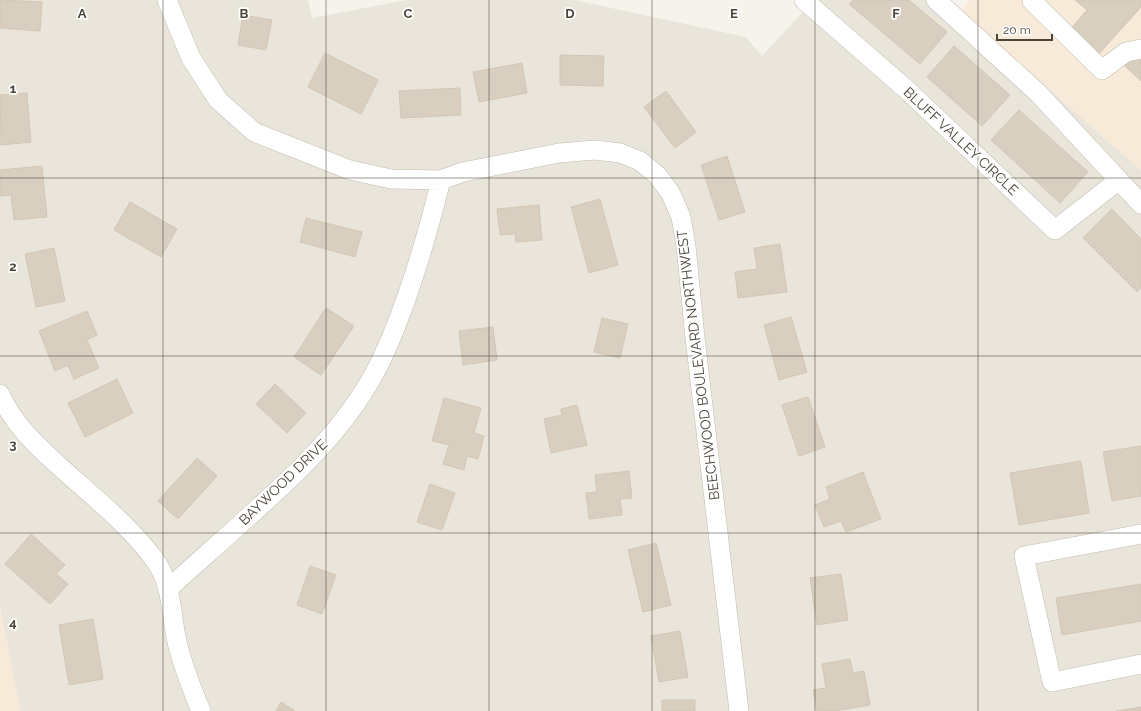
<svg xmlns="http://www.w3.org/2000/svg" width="1141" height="711" font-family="Raleway,sans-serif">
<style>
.residential{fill:#eae5da}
.commercial{fill:#f7ead8}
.building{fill:#d8cfc1;stroke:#d3c7b4}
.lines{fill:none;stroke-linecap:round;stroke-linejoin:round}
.minor-casing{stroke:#c2bbae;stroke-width:20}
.minor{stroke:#fff;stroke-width:19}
.grid{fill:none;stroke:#4b4439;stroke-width:1;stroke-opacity:0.55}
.labels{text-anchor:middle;stroke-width:3.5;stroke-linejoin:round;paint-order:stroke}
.street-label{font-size:14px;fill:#4b4439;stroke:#fff}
.grid-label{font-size:13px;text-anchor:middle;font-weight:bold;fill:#4b4439;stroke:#fff;stroke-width:3.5;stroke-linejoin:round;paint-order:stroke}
</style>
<rect width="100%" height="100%" fill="#f6f3ec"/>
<path class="residential" d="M 0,0 L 308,0 L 312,18 L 407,0 L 574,0 L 746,37 L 762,56 L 814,0 L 947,0 L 961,11 L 1141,170 L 1141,711 L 20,711 L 0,606 Z"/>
<path class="commercial" d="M 970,0 L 1141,0 L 1141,170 L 961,11 Z
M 0,606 L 20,711 L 0,711 Z"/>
<path class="building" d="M 0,0 L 42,2 L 40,31 L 0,28 Z
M 853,0 L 909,0 L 947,32 L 920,64 L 849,4 Z
M 1075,0 L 1141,0 L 1141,7 L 1097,56 L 1069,31 L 1087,10 Z
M 243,15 L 272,20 L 266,50 L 238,45 Z
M 954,46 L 1010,95 L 982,126 L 927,77 Z
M 1140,51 L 1141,51 L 1141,81 L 1125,66 Z
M 325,53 L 378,80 L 361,114 L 308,87 Z
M 560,55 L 604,56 L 603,86 L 560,85 Z
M 522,63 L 527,93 L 479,102 L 473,72 Z
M 460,88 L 461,115 L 401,118 L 399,91 Z
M 666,91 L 696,132 L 675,148 L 644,107 Z
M 27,93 L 31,142 L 1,145 L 0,95 Z
M 1019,110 L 1088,172 L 1060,203 L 991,140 Z
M 727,156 L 745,212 L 719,220 L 701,165 Z
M 42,166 L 47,217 L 14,220 L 11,195 L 0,196 L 0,170 Z
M 600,199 L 618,265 L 589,273 L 571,207 Z
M 130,202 L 177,229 L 161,257 L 114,230 Z
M 539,205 L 542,240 L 516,242 L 515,234 L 500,235 L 497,209 Z
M 1112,209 L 1141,239 L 1141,287 L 1137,292 L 1083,238 Z
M 306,218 L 362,232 L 355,257 L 300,242 Z
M 780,244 L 787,292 L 738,298 L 735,272 L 757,269 L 754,248 Z
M 54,248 L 65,301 L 36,307 L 25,254 Z
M 326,308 L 354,326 L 321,375 L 294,357 Z
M 87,311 L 97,335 L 87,340 L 99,368 L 74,379 L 68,365 L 55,371 L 39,331 Z
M 791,317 L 807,372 L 779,380 L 764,325 Z
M 602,318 L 628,324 L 620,358 L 594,352 Z
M 493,327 L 497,360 L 463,365 L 459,331 Z
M 117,379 L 133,413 L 85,437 L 68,403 Z
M 275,384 L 306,413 L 287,433 L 256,404 Z
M 808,397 L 825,447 L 799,456 L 782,405 Z
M 444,398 L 481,408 L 474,433 L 484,436 L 478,459 L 467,456 L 464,470 L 443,464 L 449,445 L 432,441 Z
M 577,405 L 587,445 L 551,453 L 544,419 L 562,415 L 561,409 Z
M 1141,446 L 1141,496 L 1112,501 L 1103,452 Z
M 197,458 L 217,476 L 178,519 L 158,501 Z
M 1081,461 L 1089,513 L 1019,525 L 1010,473 Z
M 629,471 L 632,498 L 620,499 L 622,515 L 589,519 L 586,493 L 597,492 L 595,475 Z
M 863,472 L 881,519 L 846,532 L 841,521 L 824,527 L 815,505 L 830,499 L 826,487 Z
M 430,484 L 455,493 L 442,530 L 417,522 Z
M 31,534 L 65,565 L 56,574 L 68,584 L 50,604 L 5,564 Z
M 656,543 L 671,605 L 643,612 L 628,550 Z
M 310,566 L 336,575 L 322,614 L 297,605 Z
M 841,574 L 848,620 L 817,625 L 810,578 Z
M 1141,584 L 1141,621 L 1062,635 L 1056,598 Z
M 93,619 L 103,679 L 69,685 L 59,625 Z
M 680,631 L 688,677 L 659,682 L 651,636 Z
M 850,659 L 853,673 L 864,671 L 870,705 L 835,711 L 817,711 L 813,690 L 826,688 L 822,664 Z
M 662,700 L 695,700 L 695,711 L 662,711 Z
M 281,702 L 295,711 L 276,711 Z
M 1141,707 L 1141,711 L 1116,711 Z"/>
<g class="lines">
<defs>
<path id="minor" d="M 167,0 L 191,58 L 218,100 L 254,132 L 350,170 L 391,179 L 441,180 L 463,172 L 559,153 L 595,150 L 620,153 L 640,161 L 657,175 L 670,192 L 681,217 L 686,246 L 695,338 L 739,711
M 804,0 L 907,90 L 1055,230 L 1119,180
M 936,0 L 1038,93 L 1141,204
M 1032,1 L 1102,70 L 1126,52 L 1141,49
M 0,394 C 13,424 36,445 59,466 C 92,496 128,524 154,559 C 171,581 171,610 176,637 C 181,662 191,687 201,711
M 1141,534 L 1024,556 L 1052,682 L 1141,664
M 168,589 C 194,565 221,542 247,518 C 295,475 343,431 374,374 C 385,354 394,332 402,310 C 418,267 430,224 441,180"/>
</defs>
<use href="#minor" class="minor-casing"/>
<use href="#minor" class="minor"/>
</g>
<path class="grid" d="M 163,0 L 163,711M 326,0 L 326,711M 489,0 L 489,711M 652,0 L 652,711M 815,0 L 815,711M 978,0 L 978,711M 0,178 L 1141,178M 0,356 L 1141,356M 0,533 L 1141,533"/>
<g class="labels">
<g class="street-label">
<text transform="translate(961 141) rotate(43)" y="5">BLUFF VALLEY CIRCLE</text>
<text transform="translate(698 365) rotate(-97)" y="5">BEECHWOOD BOULEVARD NORTHWEST</text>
<text transform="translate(283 482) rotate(-44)" y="5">BAYWOOD DRIVE</text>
</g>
</g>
<g class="grid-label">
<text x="82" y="18">A</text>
<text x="244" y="18">B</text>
<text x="408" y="18">C</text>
<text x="570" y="18">D</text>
<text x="734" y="18">E</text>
<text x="896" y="18">F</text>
<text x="13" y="93">1</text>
<text x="13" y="271">2</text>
<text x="13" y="449">3</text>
<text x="13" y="627">4</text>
</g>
<path d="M997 34v6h55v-6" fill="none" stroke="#4b4439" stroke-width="2"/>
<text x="1003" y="34" font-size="12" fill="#4b4439" stroke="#ffffff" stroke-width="3" paint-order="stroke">20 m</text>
</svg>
